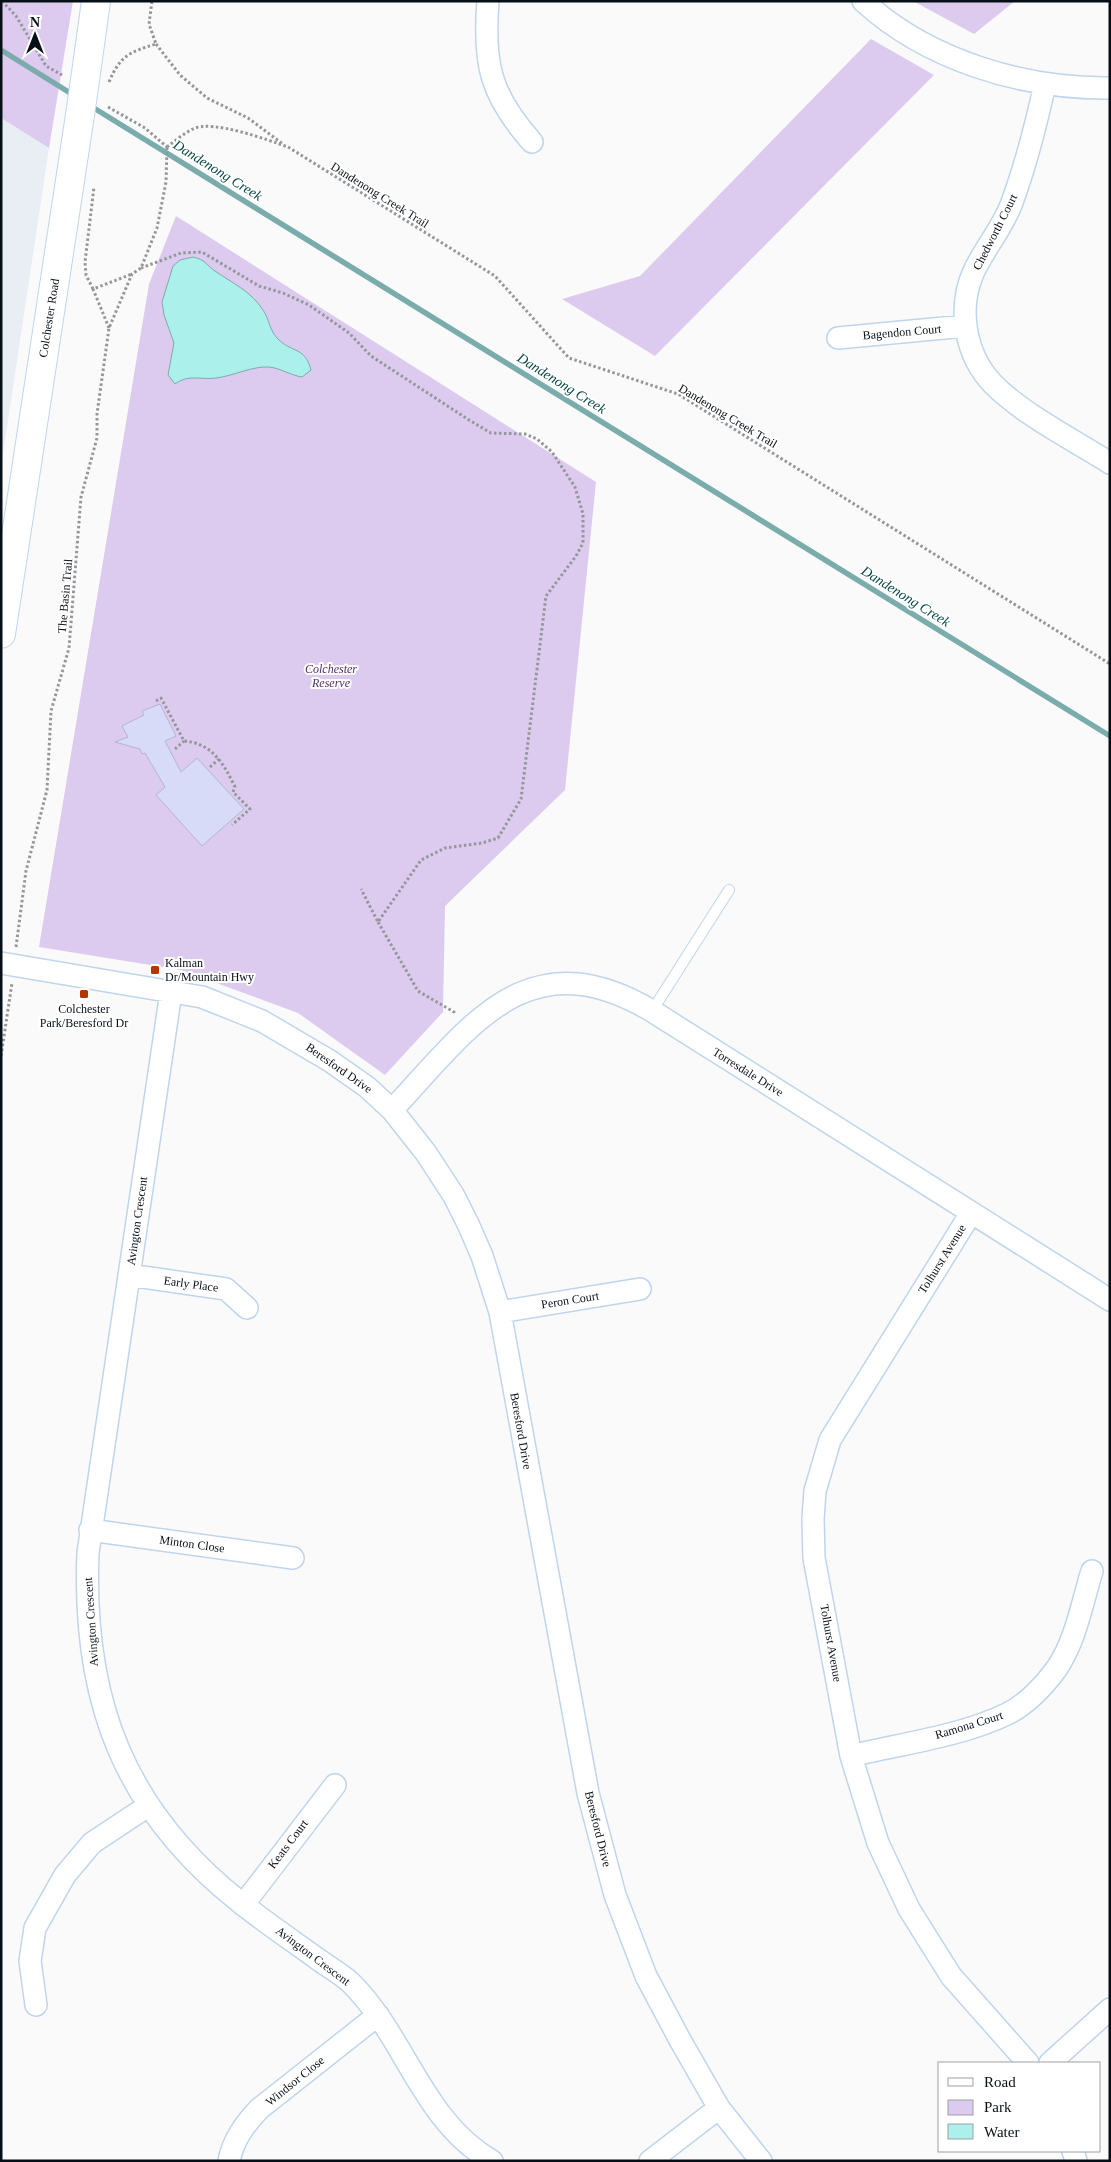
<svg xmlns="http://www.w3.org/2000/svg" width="1111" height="2162" font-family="Georgia,serif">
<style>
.built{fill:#e9eef4}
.green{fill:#ddcbef}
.water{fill:#acf0ec;stroke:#7aacac}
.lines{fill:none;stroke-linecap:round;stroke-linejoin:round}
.stream{stroke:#7aacac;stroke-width:5.5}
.building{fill:#d7dbf8;stroke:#b2b5d2}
.service-casing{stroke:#bfd5ec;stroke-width:12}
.minor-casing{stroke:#bfd5ec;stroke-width:24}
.secondary-casing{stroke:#bfd5ec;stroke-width:30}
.path{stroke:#94979a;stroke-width:3;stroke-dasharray:2.5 2.5;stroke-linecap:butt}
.service{stroke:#fff;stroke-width:10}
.minor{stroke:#fff;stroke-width:21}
.secondary{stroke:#fff;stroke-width:28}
.secondary-bridge-casing{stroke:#bfd5ec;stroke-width:30;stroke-linecap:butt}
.secondary-bridge{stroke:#fff;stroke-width:28}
.poi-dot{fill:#bb3201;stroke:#fff;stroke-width:2}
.labels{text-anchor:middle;stroke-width:4;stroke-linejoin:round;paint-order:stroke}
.street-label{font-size:12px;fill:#070f16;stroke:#fff}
.park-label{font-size:12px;font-style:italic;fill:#503068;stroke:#fff}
.poi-label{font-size:12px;fill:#070f16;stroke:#fff;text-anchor:start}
.water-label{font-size:14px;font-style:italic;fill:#0b4947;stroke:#fff}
</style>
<rect width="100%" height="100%" fill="#fafafa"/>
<path class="built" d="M 1,118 L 49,148 L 1,467 Z"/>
<path class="green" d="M 1,1 L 73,1 L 49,148 L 1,118 Z
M 913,1 L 1015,1 L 974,34 Z
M 871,39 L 934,75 L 655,356 L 562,299 L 640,276 Z
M 176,216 L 596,482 L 565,790 L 445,906 L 443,1012 L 385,1075 L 298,1013 L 181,970 L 39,947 L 149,284 Z"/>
<path class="water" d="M 193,257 C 206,260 205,264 215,271 C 232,283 251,291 263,310 C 270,320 269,331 279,340 C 293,353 305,347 311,370 L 302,377 C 290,375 280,368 269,367 C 252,366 233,376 216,378 C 201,380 188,374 175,384 L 168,375 L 174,343 L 164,315 L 162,302 L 173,266 L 180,260 Z"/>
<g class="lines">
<path class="stream" d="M 1,50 L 75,96
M 89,105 L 1110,736"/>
</g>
<path class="building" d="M 160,704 L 176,736 L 165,741 L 181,772 L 197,758 L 244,809 L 202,846 L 156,795 L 165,787 L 145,753 L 142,754 L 140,749 L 115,742 L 128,737 L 122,726 L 144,715 L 142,711 Z"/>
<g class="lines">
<defs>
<path id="service" d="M 652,1011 L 729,890"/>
<path id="minor" d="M 488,1 C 483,63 490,95 532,142
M 863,1 C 927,60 1023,89 1110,88
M 1045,84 C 1036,125 1026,165 1011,205 C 1002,228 985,248 974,271 C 957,308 965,355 993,384 C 1021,413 1075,441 1110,463
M 838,338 L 965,326
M 1,963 L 202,997 L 262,1021 L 330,1061 L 367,1087 L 392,1110 L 426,1153 L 454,1196 L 469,1226 L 482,1256 L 500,1312 L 588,1793 L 615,1895 L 646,1976 L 680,2040 L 719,2108 L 761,2161
M 171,992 L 88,1553 C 82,1700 124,1811 241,1903 C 266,1923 293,1941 319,1960 C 329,1967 341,1974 350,1982 C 406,2037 422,2121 492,2161
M 392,1110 C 471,1026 527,937 652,1011 L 1110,1300
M 971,1213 L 830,1440 L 815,1491 L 813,1519 L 814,1558 L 851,1756 L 878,1843 L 909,1909 L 951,1976 L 1028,2063
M 129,1275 L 226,1289 L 247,1308
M 500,1312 L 640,1289
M 90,1530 L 293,1558
M 851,1756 C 900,1744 962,1736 1007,1714 C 1026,1705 1045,1685 1057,1668 C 1076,1640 1082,1603 1092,1571
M 243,1905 L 335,1785
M 36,2005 L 30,1961 L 35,1928 L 65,1875 L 92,1843 L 148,1806
M 1050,2063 L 1110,2009
M 1073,2151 L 1076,2161
M 229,2161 C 233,2140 245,2124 259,2109 L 378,2015
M 650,2161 L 719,2108"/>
<path id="secondary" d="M 87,66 L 96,1
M 1,634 L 80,115"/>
</defs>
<use href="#service" class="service-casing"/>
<use href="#minor" class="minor-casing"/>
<use href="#secondary" class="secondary-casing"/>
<path class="path" d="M 2,1 L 16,16 L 46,66 L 62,75
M 156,44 L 180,75 L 207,98 L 248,118 L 283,144
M 109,82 C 120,56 129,52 156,44 L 149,24 L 152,1
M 108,107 L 145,128 L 167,147
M 167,147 C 175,141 184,133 193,129 C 212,119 268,140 288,147 L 495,276 L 569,358 L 678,394 L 1110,664
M 141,268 L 181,253 L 202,252 L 259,286 L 283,293 L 309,305 L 349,333 L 371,356 L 469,420 L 491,433 L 525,434 L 537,439 L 552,452 L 575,487 L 583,514 L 583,543 L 576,556 L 546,596 L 521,799 L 498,838 L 482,843 L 445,848 L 421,860 L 378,922 L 361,889
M 93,289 L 86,275 L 85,262 L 94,187
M 109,328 L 93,289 L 132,274
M 156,701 L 161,698 L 184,741 C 212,743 224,764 235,787 L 233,792 L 250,809 L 232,825
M 175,749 L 184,741
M 210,767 L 219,759
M 378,922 L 418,991 L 454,1012 L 455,1015
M 16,947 L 26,871 L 47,790 L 51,711 L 69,648 L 81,497 L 97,438 L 97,414 L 109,328 L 132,274 L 141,268 L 157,228 L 166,182 L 167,147
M 1,1056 L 12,983"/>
<use href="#service" class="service"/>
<use href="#minor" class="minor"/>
<use href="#secondary" class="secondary"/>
<defs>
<path id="secondary-bridge" d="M 80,115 L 87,66"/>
</defs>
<use href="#secondary-bridge" class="secondary-bridge-casing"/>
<use href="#secondary-bridge" class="secondary-bridge"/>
</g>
<g class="poi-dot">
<rect x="150" y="965" width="10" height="10" rx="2.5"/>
<rect x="79" y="989" width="10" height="10" rx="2.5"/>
</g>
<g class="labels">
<g class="street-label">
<text transform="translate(380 195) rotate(32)" y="4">Dandenong Creek Trail</text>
<text transform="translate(995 232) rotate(-63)" y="4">Chedworth Court</text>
<text transform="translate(49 318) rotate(-81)" y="4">Colchester Road</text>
<text transform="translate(902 332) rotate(-5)" y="4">Bagendon Court</text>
<text transform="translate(728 416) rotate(31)" y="4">Dandenong Creek Trail</text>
<text transform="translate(65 596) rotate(-85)" y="4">The Basin Trail</text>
<text transform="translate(339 1068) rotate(35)" y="4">Beresford Drive</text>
<text transform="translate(748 1072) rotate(32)" y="4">Torresdale Drive</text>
<text transform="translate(137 1221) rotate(-82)" y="4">Avington Crescent</text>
<text transform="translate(942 1259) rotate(-58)" y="4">Tolhurst Avenue</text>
<text transform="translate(191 1284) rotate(8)" y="4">Early Place</text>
<text transform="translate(570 1300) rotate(-9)" y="4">Peron Court</text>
<text transform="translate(521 1431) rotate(80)" y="4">Beresford Drive</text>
<text transform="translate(192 1544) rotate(8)" y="4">Minton Close</text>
<text transform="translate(91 1622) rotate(-94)" y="4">Avington Crescent</text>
<text transform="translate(831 1643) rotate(80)" y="4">Tolhurst Avenue</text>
<text transform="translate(969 1725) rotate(-17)" y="4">Ramona Court</text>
<text transform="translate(598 1829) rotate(76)" y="4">Beresford Drive</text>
<text transform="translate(288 1844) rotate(-53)" y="4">Keats Court</text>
<text transform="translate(313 1956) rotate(37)" y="4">Avington Crescent</text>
<text transform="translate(295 2081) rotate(-39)" y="4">Windsor Close</text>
</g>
<g class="park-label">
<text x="331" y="673">Colchester<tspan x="331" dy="14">Reserve</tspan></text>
</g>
<g class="poi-label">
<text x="165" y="967">Kalman<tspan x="165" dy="14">Dr/Mountain Hwy</tspan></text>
<text x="84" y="1013" text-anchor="middle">Colchester<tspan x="84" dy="14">Park/Beresford Dr</tspan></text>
</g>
<g class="water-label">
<text transform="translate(218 170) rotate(32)" y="5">Dandenong Creek</text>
<text transform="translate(562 383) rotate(32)" y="5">Dandenong Creek</text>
<text transform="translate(906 596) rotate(32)" y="5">Dandenong Creek</text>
</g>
</g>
<rect width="1111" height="2162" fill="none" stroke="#070f16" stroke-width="5"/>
<rect x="938" y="2062" width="162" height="90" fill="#ffffff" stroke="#9c9fa2"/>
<rect x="948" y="2078" width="25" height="8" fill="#ffffff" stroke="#9c9fa2"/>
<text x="984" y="2087" font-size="15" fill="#070f16">Road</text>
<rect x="948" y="2100" width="25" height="15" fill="#ddcbef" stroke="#9c9fa2"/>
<text x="984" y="2112" font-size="15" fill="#070f16">Park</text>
<rect x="948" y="2124" width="25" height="15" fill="#acf0ec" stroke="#9c9fa2"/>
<text x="984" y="2137" font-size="15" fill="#070f16">Water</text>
<g transform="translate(35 35)" stroke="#ffffff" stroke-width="4" paint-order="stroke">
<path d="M0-4L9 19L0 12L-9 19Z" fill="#070f16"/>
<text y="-8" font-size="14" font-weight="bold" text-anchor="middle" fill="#070f16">N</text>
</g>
</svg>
